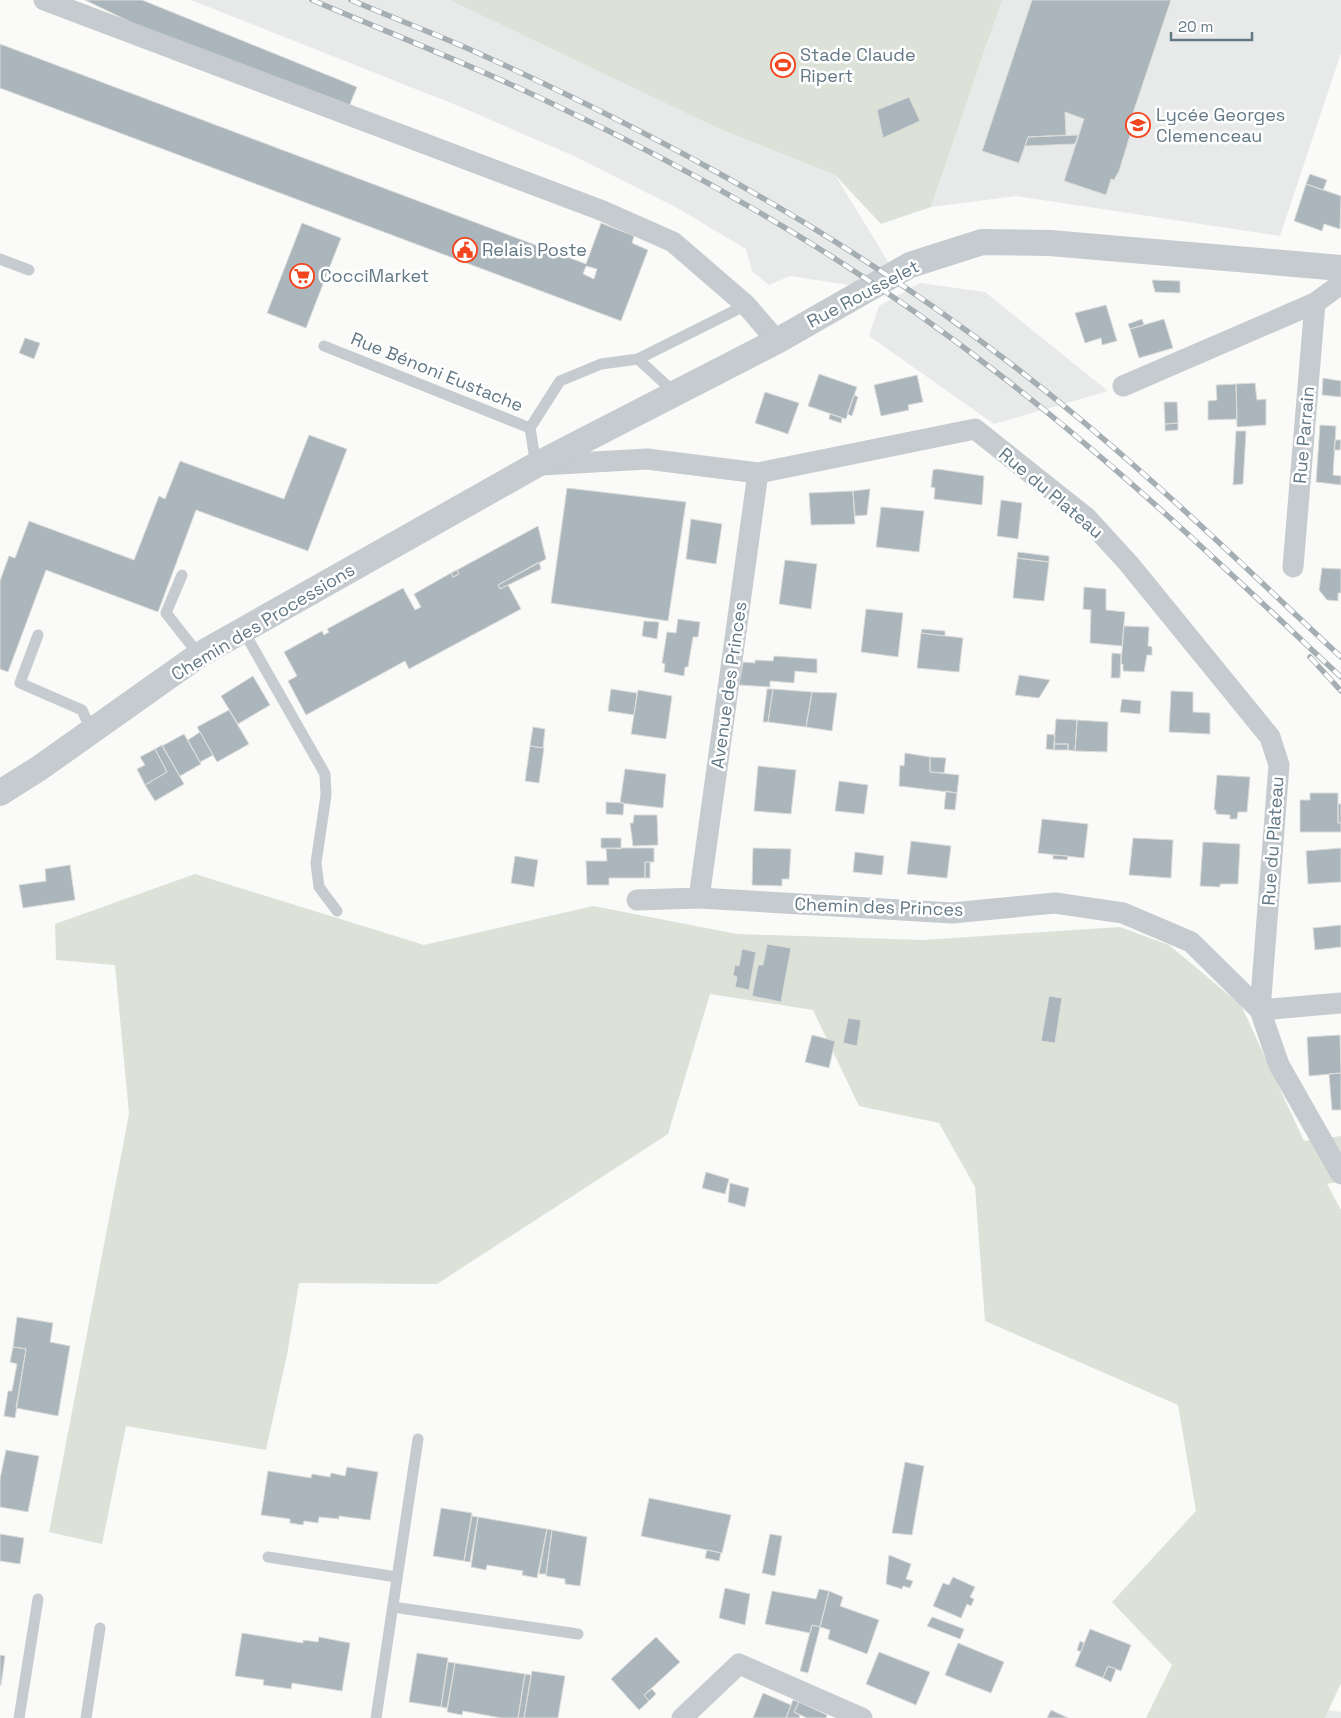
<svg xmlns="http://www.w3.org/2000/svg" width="1341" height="1718" font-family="'Space Grotesk',sans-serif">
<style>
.built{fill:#e8eae9}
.green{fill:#dce2d8}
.building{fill:#abb6bc;stroke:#dcdcda;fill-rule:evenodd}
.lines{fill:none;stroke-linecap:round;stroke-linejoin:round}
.service{stroke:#c5cbce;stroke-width:11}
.minor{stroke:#c5cbce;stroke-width:21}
.tertiary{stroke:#c5cbce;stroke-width:26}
.rail-casing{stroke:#a5aeb3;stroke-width:5.5}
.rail{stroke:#fff;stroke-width:4;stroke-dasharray:11;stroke-linecap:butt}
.labels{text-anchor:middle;stroke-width:5;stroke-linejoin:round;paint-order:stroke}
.poi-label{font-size:18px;fill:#627885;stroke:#fff;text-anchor:start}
.street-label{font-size:18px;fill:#627885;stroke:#fff}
</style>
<rect width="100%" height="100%" fill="#fafaf8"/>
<path class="built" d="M 191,0 L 459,0 L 722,130 L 835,175 L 889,263 L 849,285 L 790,276 L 769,285 L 752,271 L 746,249 L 679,209 L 574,156 L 461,107 Z
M 1002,0 L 1341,0 L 1341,53 L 1280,236 L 1016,196 L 931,207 Z
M 920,283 L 985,292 L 1108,391 L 994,424 L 869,336 L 879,306 Z
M 1329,1710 L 1341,1712 L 1341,1718 L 1325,1718 Z"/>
<path class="green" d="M 450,0 L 1002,0 L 931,207 L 881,224 L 835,175 L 722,130 Z
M 195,874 L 424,945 L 593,906 L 737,934 L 922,940 L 1120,927 L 1169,945 L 1241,1005 L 1304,1141 L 1341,1136 L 1341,1181 L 1327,1184 L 1341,1210 L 1341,1683 L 1325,1718 L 1146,1718 L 1172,1665 L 1112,1602 L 1196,1511 L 1178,1405 L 985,1321 L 975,1187 L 939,1123 L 859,1106 L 813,1010 L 710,994 L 668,1134 L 437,1284 L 299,1283 L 287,1355 L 266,1450 L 126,1426 L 102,1544 L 49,1532 L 129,1114 L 115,965 L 56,960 L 55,924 Z"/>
<path class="building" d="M 85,0 L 142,0 L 357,87 L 348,109 L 149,31 Z
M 1032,0 L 1171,0 L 1127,131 L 1131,132 L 1128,142 L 1119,171 L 1114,180 L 1111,179 L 1106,195 L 1064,181 L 1084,119 L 1065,112 L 1066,135 L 1028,137 L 1019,163 L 982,151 Z
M 0,44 L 586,264 L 601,223 L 634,236 L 632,243 L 648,250 L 621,321 L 0,88 ZM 586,266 L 597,269 L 594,279 L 583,274 Z
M 909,97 L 920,121 L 883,138 L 877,110 Z
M 1078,135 L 1075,144 L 1025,146 L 1028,137 Z
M 1310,174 L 1327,180 L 1323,190 L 1306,184 Z
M 1306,184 L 1341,196 L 1340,229 L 1324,224 L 1322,231 L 1294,221 Z
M 302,223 L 341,238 L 306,328 L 267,313 Z
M 1152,280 L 1180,281 L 1180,293 L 1155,292 Z
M 1106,305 L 1117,341 L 1102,345 L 1101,338 L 1085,343 L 1075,313 Z
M 1142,319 L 1144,325 L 1130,329 L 1128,324 Z
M 1164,319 L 1173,348 L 1139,358 L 1130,329 Z
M 25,338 L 40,343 L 34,359 L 19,353 Z
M 819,374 L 857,387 L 846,419 L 808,406 Z
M 917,375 L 923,402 L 908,405 L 909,410 L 881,416 L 874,385 Z
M 1323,378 L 1341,381 L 1341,397 L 1322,395 Z
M 1255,383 L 1257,400 L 1266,399 L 1266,425 L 1237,427 L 1236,384 Z
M 1236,384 L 1237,419 L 1208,420 L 1208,401 L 1217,400 L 1216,385 Z
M 765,392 L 799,403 L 788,434 L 755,423 Z
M 854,395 L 858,397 L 852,416 L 847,414 Z
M 1164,402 L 1177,402 L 1178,423 L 1165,424 Z
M 830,414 L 842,418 L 841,423 L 829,419 Z
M 1178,423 L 1178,430 L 1165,431 L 1165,424 Z
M 1320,425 L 1336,426 L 1333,475 L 1341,476 L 1341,485 L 1316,482 Z
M 1236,431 L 1246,431 L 1243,484 L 1233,485 Z
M 309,435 L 347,449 L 308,551 L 196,510 L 158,612 L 46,570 L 8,672 L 0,669 L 0,581 L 9,556 L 15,558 L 29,521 L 134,560 L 159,496 L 165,499 L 180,461 L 284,499 Z
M 1335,440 L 1341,440 L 1340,450 L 1334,450 Z
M 937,469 L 984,476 L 982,505 L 934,499 L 935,488 L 931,487 L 933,470 Z
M 567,488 L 686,502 L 668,621 L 551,603 Z
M 870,489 L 867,515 L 855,516 L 853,491 Z
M 853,491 L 855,524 L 811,525 L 809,493 Z
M 1001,500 L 1022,503 L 1018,539 L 997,536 Z
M 881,507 L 924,511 L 919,552 L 876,547 Z
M 691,519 L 722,524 L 716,564 L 686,559 Z
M 538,526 L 546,559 L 498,585 L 500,589 L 508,585 L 521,609 L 409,669 L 405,661 L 306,715 L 288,681 L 297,676 L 284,652 L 322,631 L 324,635 L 329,632 L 327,629 L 403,588 L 415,610 L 421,607 L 414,594 L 451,573 L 453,577 L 459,574 L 457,570 Z
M 1018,552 L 1049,556 L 1049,562 L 1017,558 Z
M 1017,558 L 1049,562 L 1044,601 L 1013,598 Z
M 785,560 L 817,564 L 811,609 L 779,604 Z
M 539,562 L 541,569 L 500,589 L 498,585 Z
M 1322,568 L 1341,569 L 1341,593 L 1338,593 L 1338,601 L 1327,600 L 1319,590 Z
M 457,570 L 459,574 L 453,577 L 451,573 Z
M 1084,587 L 1106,589 L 1106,610 L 1125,612 L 1122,646 L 1090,643 L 1091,610 L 1083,609 Z
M 866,609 L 903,613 L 898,657 L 861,652 Z
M 678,619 L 700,622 L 698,637 L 693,637 L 688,667 L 685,667 L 684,676 L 664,672 L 665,664 L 662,663 L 667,632 L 676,633 Z
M 644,621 L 659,622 L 657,639 L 642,636 Z
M 1124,626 L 1149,627 L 1148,646 L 1152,647 L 1152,655 L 1147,655 L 1144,672 L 1123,671 L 1123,664 L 1121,664 Z
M 922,629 L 945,631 L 945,636 L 921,633 Z
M 921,633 L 963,638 L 959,672 L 917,668 Z
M 1112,653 L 1121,654 L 1120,678 L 1111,678 Z
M 774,656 L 817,659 L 817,673 L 795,671 L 794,683 L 770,681 L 770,687 L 739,685 L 743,662 L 755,663 L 755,660 L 773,661 Z
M 1019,675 L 1050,680 L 1039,698 L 1015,695 Z
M 253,676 L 270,705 L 238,724 L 221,696 Z
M 611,689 L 637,693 L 634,715 L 608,711 Z
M 767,689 L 773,689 L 768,722 L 763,722 Z
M 773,689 L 812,692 L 806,727 L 768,722 Z
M 638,690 L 672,696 L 666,739 L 631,734 Z
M 1171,691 L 1193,692 L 1193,712 L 1210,713 L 1210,734 L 1169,732 Z
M 812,692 L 837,693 L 832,731 L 806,727 Z
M 1122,699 L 1141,701 L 1140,714 L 1120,712 Z
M 229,710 L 249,744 L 217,762 L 197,727 Z
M 1056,719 L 1077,720 L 1075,751 L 1068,750 L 1068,744 L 1054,744 Z
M 1077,720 L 1108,722 L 1107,752 L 1075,751 Z
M 533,727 L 545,729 L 543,748 L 530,746 Z
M 200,732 L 213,755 L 200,762 L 188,740 Z
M 184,734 L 201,764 L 180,776 L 162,746 Z
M 1047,734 L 1055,735 L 1054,750 L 1046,749 Z
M 1054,744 L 1068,744 L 1068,750 L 1054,750 Z
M 162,745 L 184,784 L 155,801 L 145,785 L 167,772 L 155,749 Z
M 530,746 L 544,748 L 539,783 L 525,781 Z
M 155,749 L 167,772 L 145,785 L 137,769 L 145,765 L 140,757 Z
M 905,753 L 930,757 L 930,772 L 959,775 L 957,793 L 899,786 L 900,765 L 904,766 Z
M 930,757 L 946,758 L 944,773 L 930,772 Z
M 758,766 L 796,770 L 791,814 L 754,811 Z
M 625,769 L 666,774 L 663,808 L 620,803 Z
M 1217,775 L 1250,777 L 1247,812 L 1238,812 L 1237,819 L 1230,819 L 1230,815 L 1216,814 L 1216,810 L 1214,810 Z
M 839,781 L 868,785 L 864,814 L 835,811 Z
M 946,791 L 957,793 L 955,810 L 944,809 Z
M 1310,793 L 1338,793 L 1338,823 L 1341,823 L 1341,832 L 1300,832 L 1300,800 L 1310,800 Z
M 606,802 L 624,803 L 623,815 L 606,814 Z
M 1338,804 L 1341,804 L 1341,823 L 1338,823 Z
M 634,815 L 657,815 L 658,845 L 633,846 L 630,823 L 633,823 Z
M 1042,819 L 1088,824 L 1084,858 L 1038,853 Z
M 601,838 L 621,838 L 621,849 L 601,848 Z
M 1133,838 L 1173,840 L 1171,878 L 1129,875 Z
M 911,841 L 951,846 L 947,878 L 907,874 Z
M 1203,842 L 1240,844 L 1238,884 L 1220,884 L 1220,887 L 1200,886 Z
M 606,848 L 654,848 L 654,862 L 645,862 L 645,878 L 609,878 L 609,885 L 587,885 L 586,861 L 607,861 Z
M 753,848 L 791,849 L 789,879 L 782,879 L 782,886 L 752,885 Z
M 1341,848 L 1341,882 L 1308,884 L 1306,851 Z
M 855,852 L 884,856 L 882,875 L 853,872 Z
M 1053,855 L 1068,856 L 1067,860 L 1053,859 Z
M 515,856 L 538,860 L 534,887 L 511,883 Z
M 645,862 L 650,862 L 650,878 L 645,878 Z
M 70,865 L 75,900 L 23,908 L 19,885 L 46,881 L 45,869 Z
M 1341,925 L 1341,947 L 1315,950 L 1313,928 Z
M 767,944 L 791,948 L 781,1002 L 752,996 L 758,965 L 763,965 Z
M 742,949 L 756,952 L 749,990 L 735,987 L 737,977 L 733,975 L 735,965 L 739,966 Z
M 1049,996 L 1062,998 L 1055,1043 L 1041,1041 Z
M 848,1018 L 861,1020 L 857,1046 L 843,1043 Z
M 812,1035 L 835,1041 L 829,1068 L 805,1062 Z
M 1340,1035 L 1341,1073 L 1309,1076 L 1307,1037 Z
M 1341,1073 L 1341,1110 L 1332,1110 L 1329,1074 Z
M 706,1172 L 729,1179 L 725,1194 L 702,1188 Z
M 730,1183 L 749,1188 L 745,1207 L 728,1202 Z
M 17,1317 L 53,1323 L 50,1342 L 70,1346 L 58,1416 L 16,1408 L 26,1349 L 13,1347 Z
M 13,1347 L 26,1349 L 15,1418 L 4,1416 L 8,1391 L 12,1391 L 17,1364 L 10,1362 Z
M 6,1450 L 39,1456 L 28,1512 L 0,1507 L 0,1479 Z
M 905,1462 L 924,1466 L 912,1535 L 892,1533 Z
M 347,1467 L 378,1472 L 370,1520 L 339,1516 L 339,1519 L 319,1517 L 318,1523 L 304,1521 L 303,1525 L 290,1523 L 290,1519 L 261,1515 L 268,1471 L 311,1478 L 312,1474 L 330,1477 L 331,1473 L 345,1476 Z
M 649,1498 L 731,1515 L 722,1553 L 641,1536 Z
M 441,1508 L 472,1513 L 464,1561 L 433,1556 Z
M 472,1516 L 478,1517 L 470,1562 L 464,1561 Z
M 478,1517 L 547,1529 L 537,1578 L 522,1575 L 523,1571 L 487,1565 L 486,1570 L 471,1567 Z
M 547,1529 L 552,1530 L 546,1574 L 539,1574 Z
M 552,1530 L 587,1537 L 580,1586 L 565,1584 L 565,1579 L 546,1576 Z
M 0,1534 L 24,1538 L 20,1564 L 0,1561 Z
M 770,1534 L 782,1536 L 775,1576 L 762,1573 Z
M 707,1550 L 721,1553 L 719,1561 L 705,1558 Z
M 889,1555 L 911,1564 L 906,1579 L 913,1581 L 910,1588 L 903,1586 L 902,1589 L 886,1584 Z
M 953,1577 L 975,1587 L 970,1597 L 974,1599 L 971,1606 L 967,1604 L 961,1618 L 933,1606 L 943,1583 L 949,1585 Z
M 725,1588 L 750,1594 L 745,1625 L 719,1618 Z
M 819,1589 L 829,1591 L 820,1627 L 812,1625 L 810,1633 L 765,1624 L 772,1591 L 816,1599 Z
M 829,1591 L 843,1597 L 840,1606 L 879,1620 L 867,1654 L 828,1639 L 830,1630 L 820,1627 Z
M 932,1617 L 964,1629 L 960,1639 L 927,1626 Z
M 812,1625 L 820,1627 L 808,1673 L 800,1671 Z
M 1090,1629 L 1131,1645 L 1121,1671 L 1108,1666 L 1103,1678 L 1075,1666 Z
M 242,1633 L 303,1643 L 303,1640 L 318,1642 L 319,1637 L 350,1643 L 342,1691 L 292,1683 L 291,1689 L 263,1685 L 264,1680 L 235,1676 Z
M 656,1637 L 680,1662 L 644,1695 L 649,1701 L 639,1710 L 611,1679 Z
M 1080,1641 L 1084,1643 L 1081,1652 L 1077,1650 Z
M 958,1643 L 1004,1662 L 991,1693 L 945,1675 Z
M 879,1652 L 930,1672 L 916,1705 L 866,1684 Z
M 417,1653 L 448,1658 L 441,1707 L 409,1702 Z
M 0,1655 L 5,1656 L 1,1685 L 0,1685 Z
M 448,1662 L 455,1663 L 447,1708 L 441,1707 Z
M 455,1663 L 525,1674 L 518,1718 L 501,1718 L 463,1711 L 462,1715 L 447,1712 Z
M 1108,1666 L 1116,1669 L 1111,1682 L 1103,1678 Z
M 532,1671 L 565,1676 L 558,1718 L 524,1718 Z
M 525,1674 L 531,1675 L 524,1718 L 518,1718 Z
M 652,1689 L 656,1694 L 649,1701 L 644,1695 Z
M 763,1693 L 791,1705 L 786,1718 L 753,1718 Z
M 793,1700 L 799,1702 L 794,1712 L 800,1715 L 799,1718 L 786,1718 Z
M 799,1702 L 827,1715 L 826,1718 L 807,1718 L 794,1712 Z
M 1051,1710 L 1068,1718 L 1047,1718 Z"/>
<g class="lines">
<path class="service" d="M 0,259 L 29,270
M 324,346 L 530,428 L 536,465
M 638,359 L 675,393
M 530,428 L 560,381 L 601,364 L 638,359 L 746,305
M 182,575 L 166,613 L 199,655
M 243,630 L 325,774 L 326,795 L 316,863 L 319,887 L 337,911
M 38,635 L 20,683 L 82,710 L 92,732
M 268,1557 L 397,1577
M 393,1607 L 578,1634
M 19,1718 L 38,1599
M 86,1718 L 100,1628
M 376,1718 L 418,1439"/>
<path class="minor" d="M 44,0 L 603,211 L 673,242 L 746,305 L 777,341
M 1123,386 L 1315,303 L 1341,284
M 541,465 L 647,459 L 758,473 L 975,429 L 1087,518 L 1129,564 L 1270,737 L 1279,765 L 1260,1010 L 1341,1003
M 1293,567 L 1315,303
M 699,898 L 758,473
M 637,900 L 699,898 L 952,913 L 1055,903 L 1123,913 L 1191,942 L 1260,1010 L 1279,1065 L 1341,1174
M 682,1718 L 739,1664 L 862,1718"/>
<path class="tertiary" d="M 0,793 L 38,769 L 199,655 L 536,465 L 777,341 L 910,265 L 982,242 L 1050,243 L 1341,268"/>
<defs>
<path id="rail" d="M 312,0 C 392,34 474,66 553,104 C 710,178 863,268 1000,375 C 1121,468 1230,573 1341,677
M 351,0 C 393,18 436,34 478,53 C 638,126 792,207 935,308 C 1009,360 1080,417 1147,477 C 1213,535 1276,597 1341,657
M 1310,657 L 1341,691"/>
</defs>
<use href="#rail" class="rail-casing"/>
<use href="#rail" class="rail"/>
</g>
<defs>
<symbol id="stadium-ring" viewBox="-11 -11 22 22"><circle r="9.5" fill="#fff" stroke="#f3461f" stroke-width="1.5"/><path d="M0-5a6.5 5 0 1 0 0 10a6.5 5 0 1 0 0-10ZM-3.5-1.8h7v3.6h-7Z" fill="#f3461f"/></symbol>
<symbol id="school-ring" viewBox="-11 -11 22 22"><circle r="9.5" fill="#fff" stroke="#f3461f" stroke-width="1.5"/><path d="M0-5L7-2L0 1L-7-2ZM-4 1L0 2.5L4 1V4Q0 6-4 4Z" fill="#f3461f"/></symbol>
<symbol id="civic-ring" viewBox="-11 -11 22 22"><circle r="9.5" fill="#fff" stroke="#f3461f" stroke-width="1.5"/><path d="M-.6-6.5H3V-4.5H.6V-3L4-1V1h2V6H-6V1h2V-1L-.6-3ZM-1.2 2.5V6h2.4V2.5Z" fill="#f3461f"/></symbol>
<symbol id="supermarket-ring" viewBox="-11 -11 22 22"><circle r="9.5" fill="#fff" stroke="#f3461f" stroke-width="1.5"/><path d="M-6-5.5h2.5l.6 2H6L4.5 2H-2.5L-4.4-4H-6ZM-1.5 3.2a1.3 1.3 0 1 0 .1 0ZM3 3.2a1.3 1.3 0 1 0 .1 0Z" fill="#f3461f"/></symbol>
</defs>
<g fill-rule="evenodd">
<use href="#stadium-ring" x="769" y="51" width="28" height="28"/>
<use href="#school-ring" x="1124" y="111" width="28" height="28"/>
<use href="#civic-ring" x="451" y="236" width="28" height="28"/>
<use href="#supermarket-ring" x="288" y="262" width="28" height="28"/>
</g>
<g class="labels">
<g class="poi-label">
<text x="800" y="61">Stade Claude<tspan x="800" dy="21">Ripert</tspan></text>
<text x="1156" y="121">Lycée Georges<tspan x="1156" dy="21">Clemenceau</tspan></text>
<text x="482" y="256">Relais Poste</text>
<text x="320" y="282">CocciMarket</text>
</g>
<g class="street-label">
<text transform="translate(863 294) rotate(-28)" y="6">Rue Rousselet</text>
<text transform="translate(437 372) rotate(22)" y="6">Rue Bénoni Eustache</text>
<text transform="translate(1304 435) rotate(-85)" y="6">Rue Parrain</text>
<text transform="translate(1051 493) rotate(40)" y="6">Rue du Plateau</text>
<text transform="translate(263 622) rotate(-31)" y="6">Chemin des Processions</text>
<text transform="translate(729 685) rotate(-82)" y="6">Avenue des Princes</text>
<text transform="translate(1273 841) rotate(-86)" y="6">Rue du Plateau</text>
<text transform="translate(879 907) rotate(2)" y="6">Chemin des Princes</text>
</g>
</g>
<path d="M1171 32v8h81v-8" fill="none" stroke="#627885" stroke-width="2.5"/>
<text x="1178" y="32" font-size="15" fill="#627885" stroke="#ffffff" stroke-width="4" paint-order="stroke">20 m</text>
</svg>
